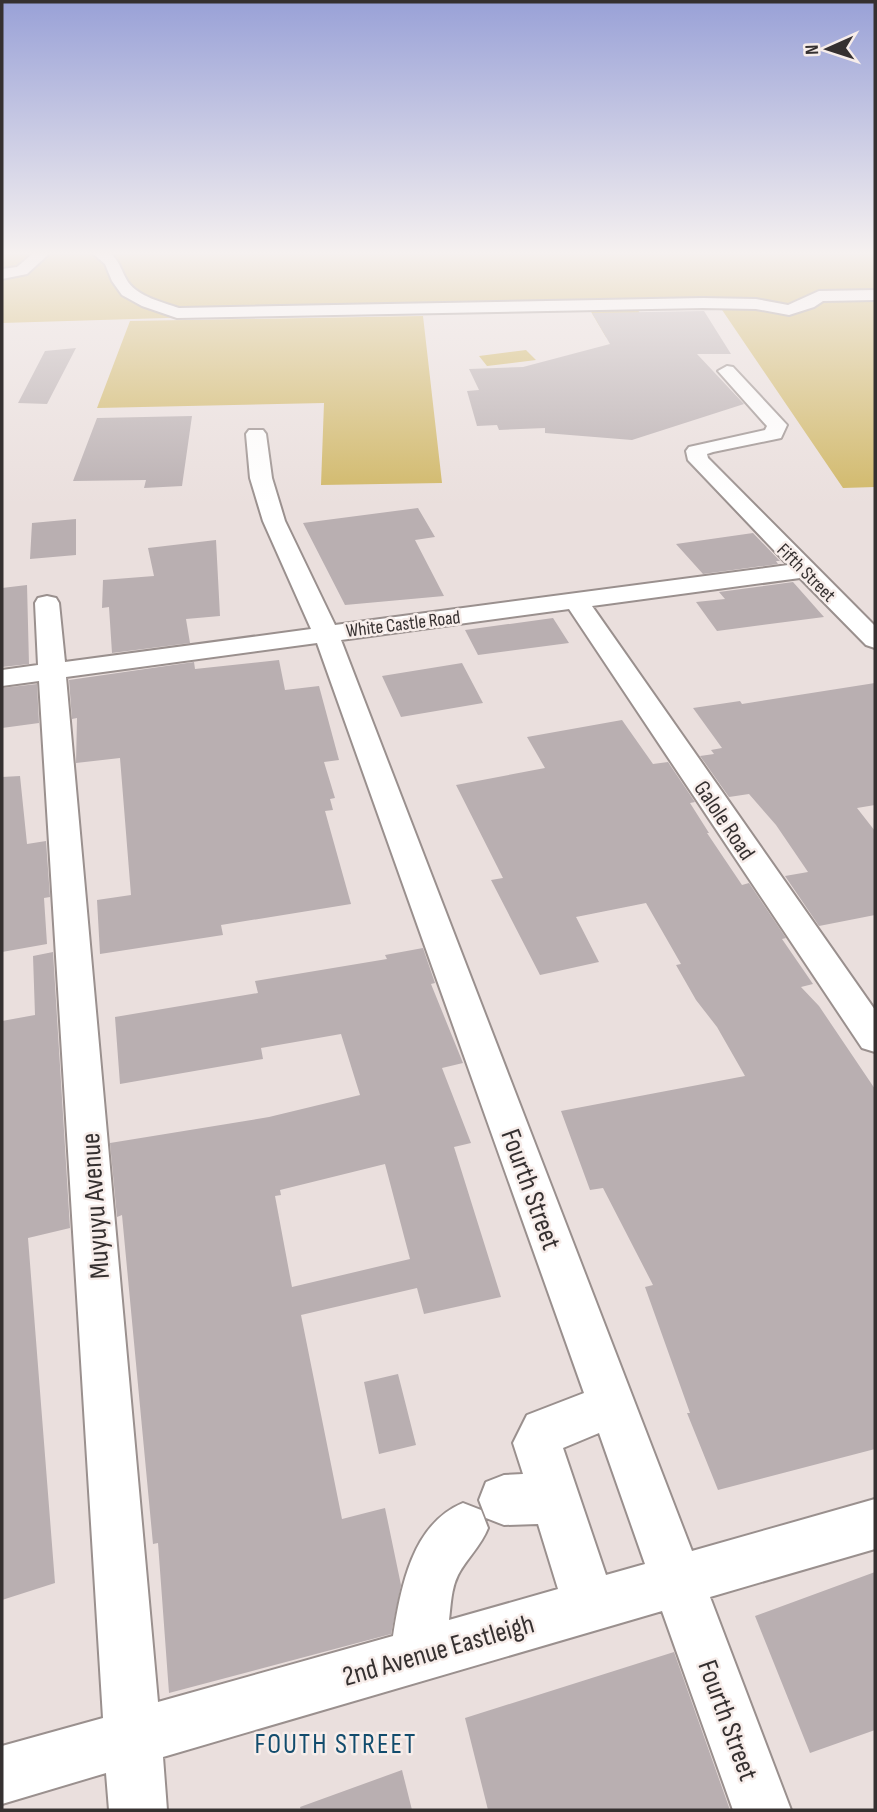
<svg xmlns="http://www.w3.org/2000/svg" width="877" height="1812" font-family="'Sofia Sans Condensed',sans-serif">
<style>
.green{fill:#d0b766}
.building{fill:#b9afb1;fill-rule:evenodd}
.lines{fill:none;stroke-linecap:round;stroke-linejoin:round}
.minor-casing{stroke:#9a908e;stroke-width:4}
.minor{fill:#fff;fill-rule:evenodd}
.labels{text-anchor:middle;stroke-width:5;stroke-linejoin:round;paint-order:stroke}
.far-street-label{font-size:19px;fill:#353030;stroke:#f7edea}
.street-label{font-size:23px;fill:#353030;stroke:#f7edea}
.near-street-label{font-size:28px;fill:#353030;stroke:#f7edea}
.near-neighbourhood-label{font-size:28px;letter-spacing:2px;fill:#124c6d;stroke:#f7edea}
</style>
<rect width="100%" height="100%" fill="#eadfdd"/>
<path class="green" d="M 2,252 L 875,252 L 875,487 L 843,488 L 716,301 L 634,304 L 654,335 L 606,337 L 587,305 L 2,323 Z
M 423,316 L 442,483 L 321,485 L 324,403 L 97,408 L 130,321 Z
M 526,350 L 536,360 L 487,366 L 479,356 Z"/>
<path class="building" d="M 704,311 L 731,354 L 697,354 L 744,404 L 632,440 L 545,433 L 545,428 L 499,430 L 497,425 L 477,426 L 467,391 L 479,390 L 469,369 L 523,367 L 610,344 L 592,313 Z
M 76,348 L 47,404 L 18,403 L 45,351 Z
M 192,416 L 182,486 L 144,488 L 146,480 L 73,481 L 97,418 Z
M 418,508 L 435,537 L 415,540 L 444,596 L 345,605 L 303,523 Z
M 76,519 L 76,555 L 30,559 L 32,523 Z
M 753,533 L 780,561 L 776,561 L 778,564 L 703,574 L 676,544 Z
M 216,540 L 220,616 L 186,619 L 190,643 L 112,653 L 109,607 L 102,608 L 103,580 L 154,576 L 148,548 Z
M 793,582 L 824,617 L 717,631 L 696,602 L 725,599 L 719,592 Z
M 27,585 L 29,664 L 2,667 L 2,588 Z
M 553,618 L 569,643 L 478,655 L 465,630 Z
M 279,660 L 285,690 L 319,686 L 339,760 L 324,762 L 335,798 L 330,799 L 333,810 L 325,811 L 351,904 L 221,925 L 223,935 L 100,954 L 97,900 L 131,895 L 120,758 L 76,763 L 77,718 L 72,719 L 69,680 L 194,662 L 195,669 Z
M 462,663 L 483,703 L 401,717 L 382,676 Z
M 875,683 L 875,805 L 857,808 L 875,831 L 875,915 L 819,926 L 785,876 L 808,872 L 776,825 L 749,794 L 729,797 L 700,756 L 714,754 L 711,750 L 722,748 L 693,708 L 740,701 L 742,704 Z
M 37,684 L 39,723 L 2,728 L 2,688 Z
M 622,720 L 653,764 L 668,762 L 695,802 L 690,803 L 709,833 L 707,833 L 742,885 L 749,883 L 786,938 L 782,939 L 813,984 L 801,987 L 819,1006 L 875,1089 L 875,1449 L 718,1490 L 687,1413 L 690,1413 L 645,1287 L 653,1285 L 603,1188 L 590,1190 L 561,1111 L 745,1076 L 717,1027 L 696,1000 L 676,965 L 681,964 L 646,903 L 576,917 L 599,962 L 540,975 L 491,880 L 503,878 L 456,785 L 545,768 L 527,737 Z
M 20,776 L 27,844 L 46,841 L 50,897 L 44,898 L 47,944 L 2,952 L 2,777 Z
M 423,948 L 435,983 L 431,984 L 463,1063 L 442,1068 L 471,1143 L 454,1147 L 501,1297 L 424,1314 L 417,1288 L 301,1315 L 342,1519 L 385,1508 L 401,1585 L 391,1634 L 169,1693 L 158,1543 L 153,1544 L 122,1215 L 117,1217 L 110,1143 L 269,1117 L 360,1095 L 341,1034 L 261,1048 L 263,1059 L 120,1084 L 115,1017 L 258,993 L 255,981 L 387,959 L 385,955 ZM 385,1164 L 410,1259 L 292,1287 L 275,1196 L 281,1195 L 280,1190 Z
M 53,952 L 70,1228 L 28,1238 L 55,1583 L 2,1600 L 2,1021 L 35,1015 L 33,956 Z
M 398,1374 L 416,1445 L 379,1454 L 364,1382 Z
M 875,1572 L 875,1730 L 810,1753 L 755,1616 Z
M 674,1652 L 730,1810 L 488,1810 L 465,1718 Z
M 402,1770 L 412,1810 L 301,1810 L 300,1807 Z"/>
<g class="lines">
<defs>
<path id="minor" d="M 35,252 L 51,252 L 27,274 L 2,279 L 2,269 L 17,267 Z
M 91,252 L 110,253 C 120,261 121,271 128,282 C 139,297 162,302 179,308 L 703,298 L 756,299 L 788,305 L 819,291 L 875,290 L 875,300 L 823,301 L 814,307 L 789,315 L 756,309 L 703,308 L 177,318 L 142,306 L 122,295 L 112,281 L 105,264 Z
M 727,366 L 733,367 L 787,425 L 781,438 L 713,452 L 707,454 L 708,458 L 875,626 L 875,648 L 866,645 L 800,578 L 592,606 L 875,1010 L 875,1052 L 862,1048 L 569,609 L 341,640 L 692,1551 L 875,1499 L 875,1549 L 710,1597 L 791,1810 L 733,1810 L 662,1611 L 163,1757 L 167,1810 L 109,1810 L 106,1773 L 2,1804 L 2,1746 L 103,1718 L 39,681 L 2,686 L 2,670 L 38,665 L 35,603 L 38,598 L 47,596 L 56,598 L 59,603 L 65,662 L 311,629 L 263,521 L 250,478 L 246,434 L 249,430 L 263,430 L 266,434 L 272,478 L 285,521 L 335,625 L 788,565 L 688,460 L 686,451 L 689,447 L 765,430 L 767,426 L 718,371 ZM 317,643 L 584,1393 L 527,1415 L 513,1443 L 523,1474 L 504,1475 L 486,1482 L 479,1500 L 486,1518 L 504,1525 L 538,1524 L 558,1589 L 449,1620 C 451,1605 451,1589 458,1575 C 467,1558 481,1546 488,1528 L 481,1510 L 463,1503 C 412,1524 401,1587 393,1636 L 158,1702 L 66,677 ZM 599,1433 L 645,1564 L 606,1575 L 563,1448 Z"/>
</defs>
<use href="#minor" class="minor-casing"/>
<use href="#minor" class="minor"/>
</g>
<linearGradient id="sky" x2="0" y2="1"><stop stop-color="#99a1d7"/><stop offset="0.5" stop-color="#f6f1f0"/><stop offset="1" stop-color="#f6f1f0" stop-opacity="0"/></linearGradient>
<rect width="877" height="506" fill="url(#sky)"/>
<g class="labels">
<g class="far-street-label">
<text transform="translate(807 572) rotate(45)" y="7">Fifth Street</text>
<text transform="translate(403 623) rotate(-7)" y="7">White Castle Road</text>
</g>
<g class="street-label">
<text transform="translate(725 820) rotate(56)" y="8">Galole Road</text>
</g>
<g class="near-street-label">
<text transform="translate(532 1189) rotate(70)" y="10">Fourth Street</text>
<text transform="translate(94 1206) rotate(-94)" y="10">Muyuyu Avenue</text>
<text transform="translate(438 1649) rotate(-16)" y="10">2nd Avenue Eastleigh</text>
<text transform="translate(729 1720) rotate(70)" y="10">Fourth Street</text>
</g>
<g class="near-neighbourhood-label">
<text x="336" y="1753">FOUTH STREET</text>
</g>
</g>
<rect width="877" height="1812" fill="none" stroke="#353030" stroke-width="7"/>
<g transform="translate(828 49) rotate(267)" stroke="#f7edea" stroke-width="5" paint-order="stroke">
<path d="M0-5L12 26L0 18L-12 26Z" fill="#353030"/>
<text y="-10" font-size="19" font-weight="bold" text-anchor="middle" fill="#353030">N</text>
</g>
</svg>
